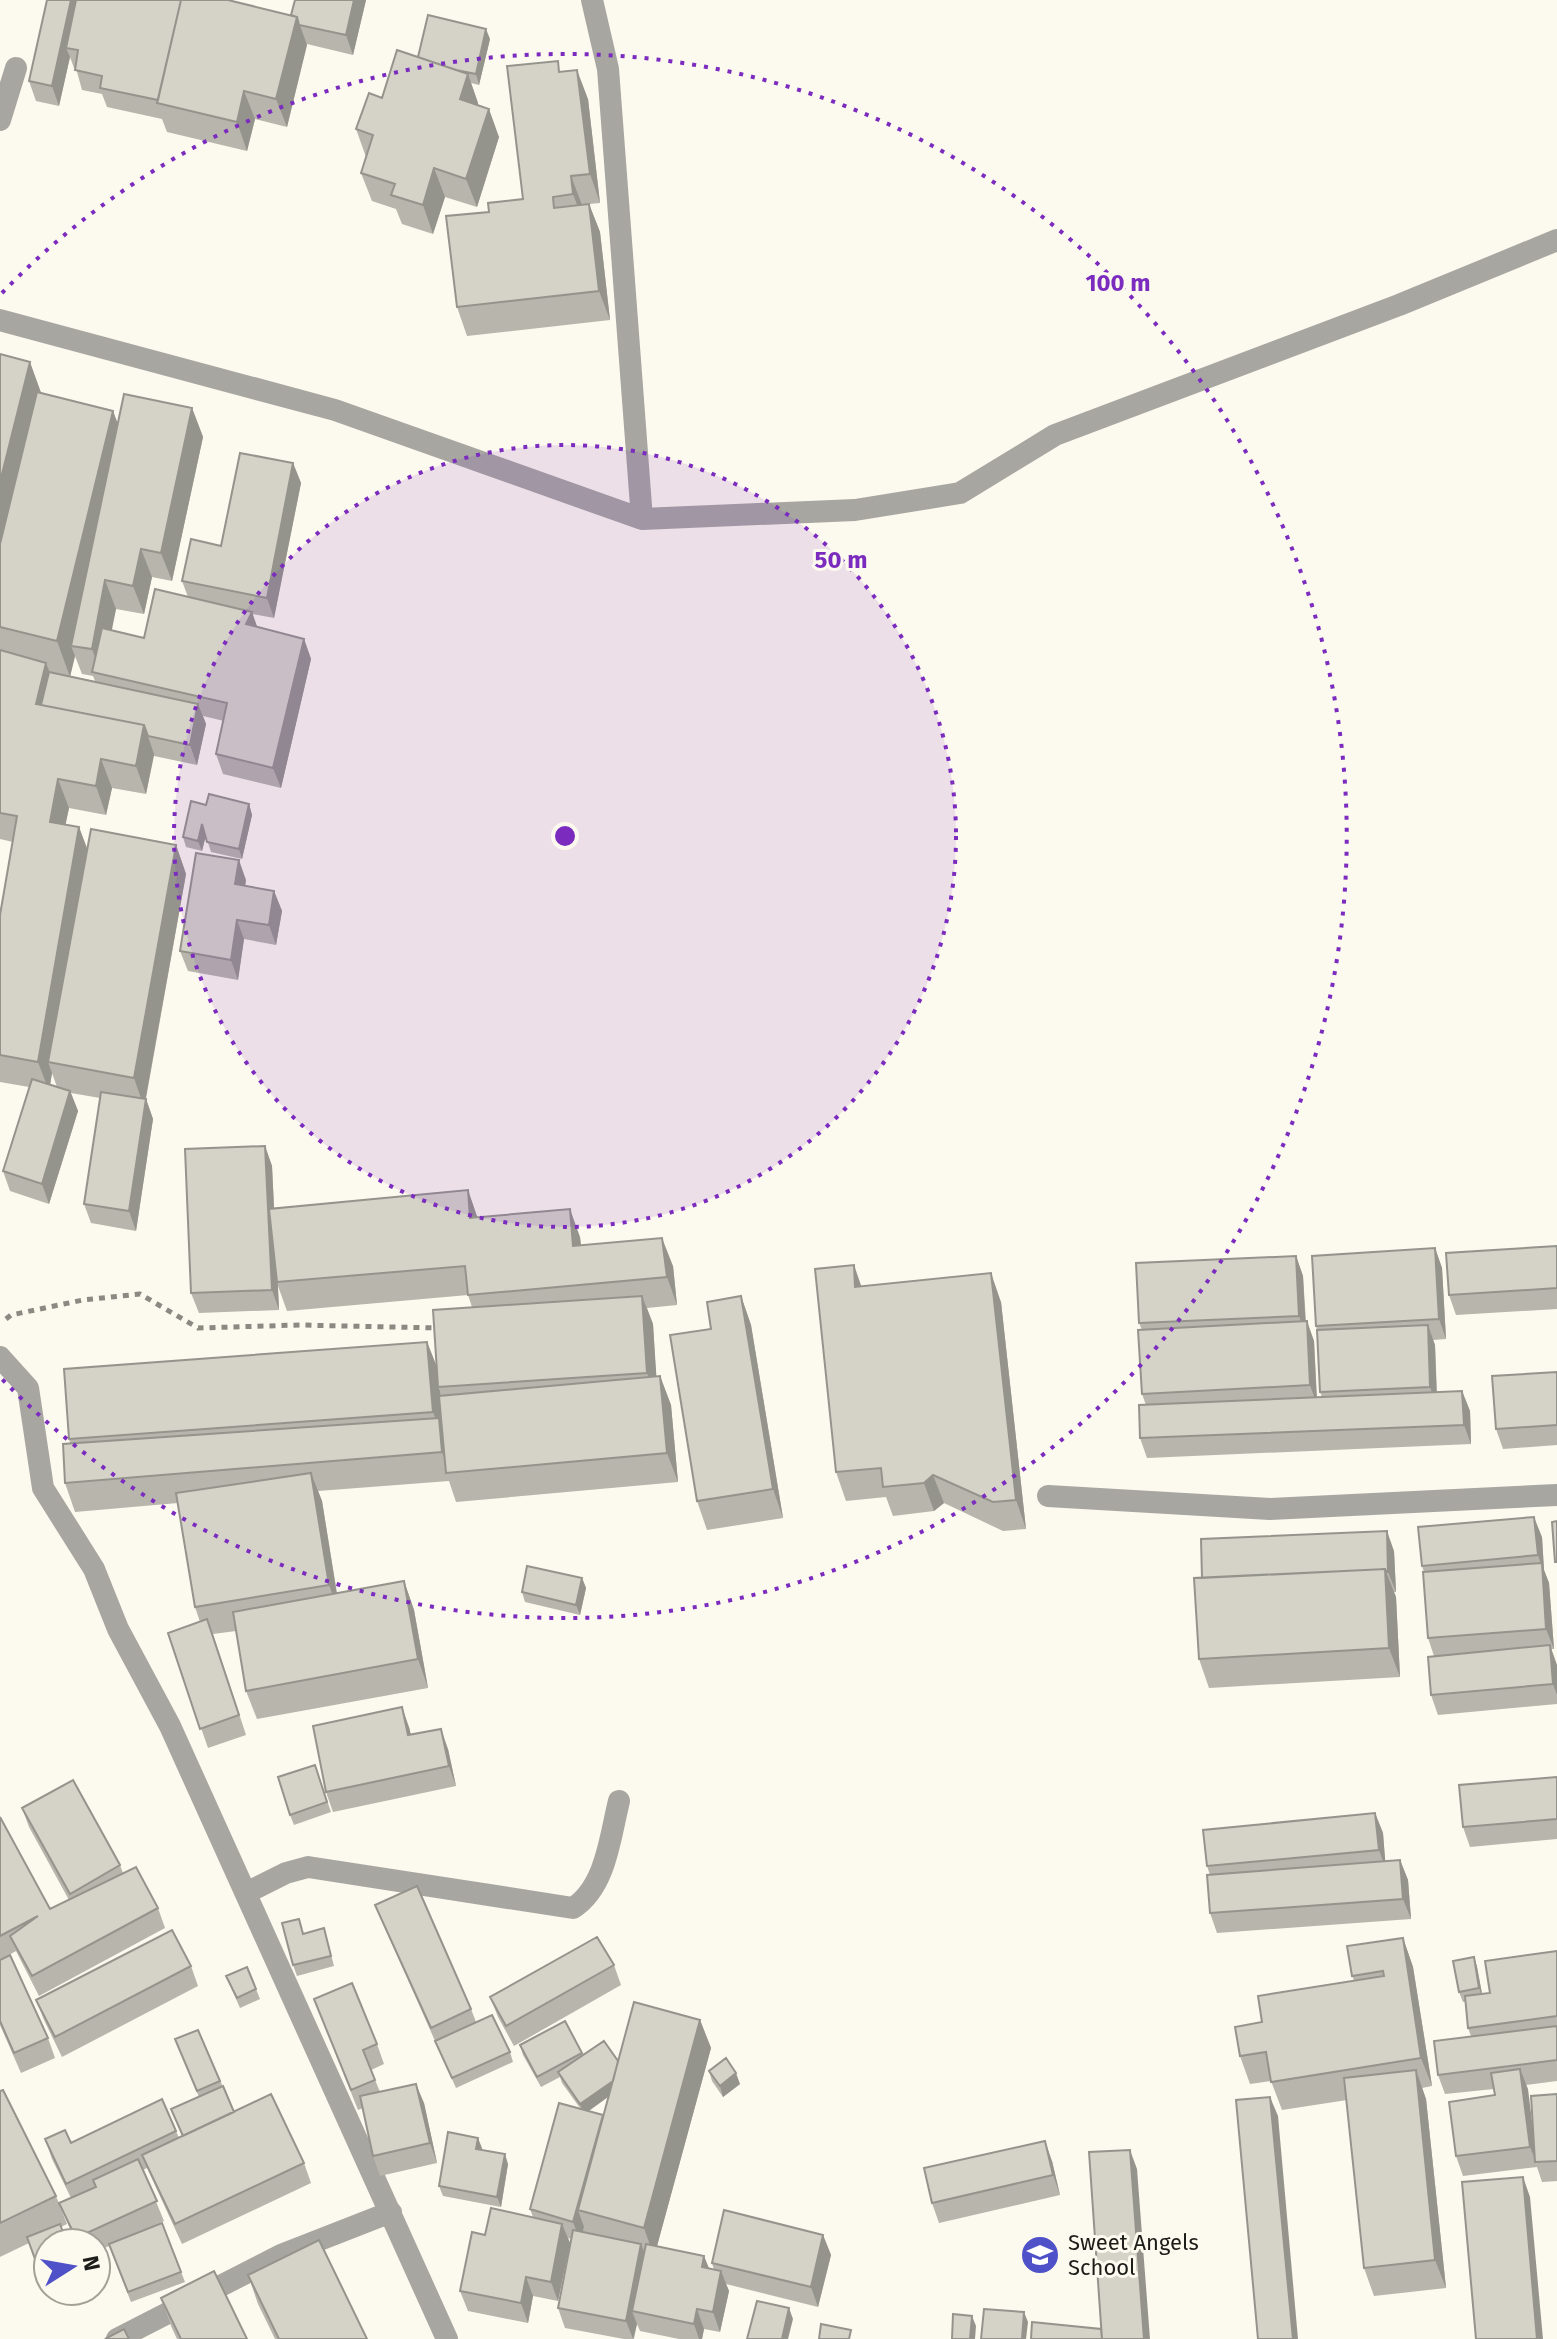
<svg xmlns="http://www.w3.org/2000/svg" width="1557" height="2339" font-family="'Fira Sans',sans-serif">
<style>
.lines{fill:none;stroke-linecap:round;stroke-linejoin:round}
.path{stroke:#8b8982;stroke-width:5;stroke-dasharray:6 6;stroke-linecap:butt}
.service{stroke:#a7a6a1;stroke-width:22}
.minor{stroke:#a7a6a1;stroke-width:22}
.wall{fill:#b7b5ac;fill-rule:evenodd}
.shaded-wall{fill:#95948c}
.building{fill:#d5d3c8;stroke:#95948c;stroke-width:2}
.ring{fill:none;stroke:#7b2cbf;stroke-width:4;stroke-dasharray:4 8}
.labels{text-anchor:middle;stroke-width:6;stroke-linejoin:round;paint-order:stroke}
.poi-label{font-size:22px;fill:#1c1c18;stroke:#fcf9ee;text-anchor:start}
.centre{fill:#7b2cbf;stroke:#fcf9ee;stroke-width:4}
.ring-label{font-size:24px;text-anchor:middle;font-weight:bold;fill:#7b2cbf;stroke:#fcf9ee;stroke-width:6;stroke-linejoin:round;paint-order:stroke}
</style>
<rect width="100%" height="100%" fill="#fcf9ee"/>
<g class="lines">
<path class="path" d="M 6,1319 L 11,1315 L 83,1300 L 140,1294 L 198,1328 L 300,1325 L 439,1328"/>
<path class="service" d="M 246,1893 L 286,1873 L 308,1867 L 573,1908 C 606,1887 610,1837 619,1801"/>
<path class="minor" d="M 592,0 L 608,69 L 642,519
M 0,120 L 16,68
M 0,320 L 335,410 L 642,519 L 855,510 L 960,493 L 1055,435 L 1399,305 L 1557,240
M 0,1357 L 28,1388 L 43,1488 L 94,1569 L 118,1629 L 170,1726 L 447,2339
M 1048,1496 L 1270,1509 L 1557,1495
M 117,2339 L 281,2255 L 391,2212"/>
</g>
<path class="wall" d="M 47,0 L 291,15 L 295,0 L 366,0 L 353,55 L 307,44 L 287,127 L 255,119 L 247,151 L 167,132 L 162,119 L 107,107 L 102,94 L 82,90 L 76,68 L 74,68 L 70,57 L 59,106 L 36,101 L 29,81 Z
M 490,39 L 479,85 L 471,83 L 478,103 L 478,105 L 499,137 L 477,207 L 445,197 L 433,234 L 402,224 L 396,209 L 372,201 L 361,173 L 366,157 L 356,129 L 382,98 L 418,57 Z
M 562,72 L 588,99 L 600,203 L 589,204 L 600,232 L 610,320 L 467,336 L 457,307 L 489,212 L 523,199 Z
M 0,354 L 41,393 L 113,411 L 118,424 L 192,408 L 203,437 L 172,581 L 152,577 L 144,614 L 116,609 L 111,630 L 144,638 L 188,597 L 182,581 L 221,546 L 293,463 L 301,483 L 274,618 L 252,614 L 257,627 L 304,639 L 311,659 L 281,788 L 223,774 L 216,754 L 224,721 L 203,716 L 206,724 L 197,765 L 154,756 L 146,794 L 112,788 L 106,815 L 69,808 L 65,825 L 79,827 L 87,850 L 176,845 L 186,874 L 146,1099 L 153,1119 L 136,1231 L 91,1223 L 84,1204 L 100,1098 L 71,1093 L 78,1111 L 49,1204 L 10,1191 L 3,1171 L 29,1087 L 0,1082 L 0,915 L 13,842 L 0,839 ZM 75,656 L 82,674 L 93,676 L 95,681 L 70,676 ZM 52,1073 L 57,1087 L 50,1085 Z
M 249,804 L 252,815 L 242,859 L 211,852 L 206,836 L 202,851 L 186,847 L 183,837 L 206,805 Z
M 246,880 L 245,886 L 274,891 L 282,911 L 276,945 L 244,939 L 238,980 L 188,971 L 180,951 Z
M 265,1146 L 272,1166 L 274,1208 L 468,1190 L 477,1218 L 580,1237 L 581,1245 L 673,1266 L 677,1305 L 647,1308 L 653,1324 L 656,1377 L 660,1376 L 671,1405 L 678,1482 L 456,1502 L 449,1481 L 318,1491 L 322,1501 L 337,1593 L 404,1581 L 414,1610 L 428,1688 L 257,1719 L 246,1691 L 236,1631 L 213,1634 L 246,1735 L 208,1748 L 168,1633 L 200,1622 L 195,1607 L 178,1503 L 75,1512 L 65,1483 L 70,1443 L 69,1439 L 427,1342 L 437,1367 L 472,1307 L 468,1295 L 287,1311 L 278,1286 L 279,1310 L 199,1313 L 191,1293 Z
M 1557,1246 L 1557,1309 L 1456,1315 L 1449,1295 Z
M 1435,1248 L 1442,1268 L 1446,1339 L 1433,1340 L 1435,1345 L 1437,1392 L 1462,1391 L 1470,1411 L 1471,1444 L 1147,1458 L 1140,1438 L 1146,1405 L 1142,1394 L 1142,1330 L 1139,1323 L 1296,1256 L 1303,1276 L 1306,1321 L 1314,1341 L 1317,1397 L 1322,1397 L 1320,1392 L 1317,1330 L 1316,1326 Z
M 861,1286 L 1001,1302 L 1026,1529 L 1003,1531 L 944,1503 L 934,1511 L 893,1516 L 886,1497 L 846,1501 L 836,1472 Z
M 741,1296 L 751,1325 L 783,1518 L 707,1530 L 697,1501 L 711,1329 Z
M 1557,1372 L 1557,1445 L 1503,1449 L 1496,1429 Z
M 1542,1537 L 1544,1570 L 1549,1583 L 1554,1649 L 1551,1649 L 1557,1666 L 1557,1704 L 1438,1715 L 1431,1695 L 1434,1656 L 1428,1638 L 1424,1572 L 1422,1566 Z
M 1394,1551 L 1396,1592 L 1394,1592 L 1396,1597 L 1400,1677 L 1209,1688 L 1199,1659 Z
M 582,1578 L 586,1588 L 580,1615 L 525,1602 L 522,1592 Z
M 409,1727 L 411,1735 L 448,1749 L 456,1786 L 333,1812 L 326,1792 Z
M 315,1765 L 331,1812 L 294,1825 L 290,1815 Z
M 1557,1777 L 1557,1839 L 1470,1847 L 1463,1827 Z
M 22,1808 L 120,1865 L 123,1873 L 158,1908 L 165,1928 L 39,1996 L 16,1951 L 0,1960 L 0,1817 L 50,1909 L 69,1900 L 29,1827 Z
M 1375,1813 L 1383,1833 L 1385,1861 L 1400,1860 L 1408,1880 L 1411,1919 L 1217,1933 L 1210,1913 L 1210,1875 L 1207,1866 Z
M 375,1905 L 471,2009 L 476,2022 L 510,2052 L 513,2062 L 456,2088 L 383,1924 Z
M 324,1928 L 334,1966 L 297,1976 L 293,1965 L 304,1934 Z
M 1403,1938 L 1413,1967 L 1432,2086 L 1422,2088 L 1426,2099 L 1446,2288 L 1374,2296 L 1364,2268 L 1347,2100 L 1282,2110 L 1271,2081 L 1250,2084 L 1240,2056 L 1262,2022 L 1354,1980 L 1352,1976 Z
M 1557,1951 L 1557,2081 L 1526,2085 L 1533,2132 L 1557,2094 L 1557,2181 L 1542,2182 L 1537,2167 L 1463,2176 L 1456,2156 L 1495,2095 L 1494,2089 L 1445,2094 L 1438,2075 L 1471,2036 L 1468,2028 L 1465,2002 L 1463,2002 L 1459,1992 L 1474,1957 L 1477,1967 L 1482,1994 L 1490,1993 Z
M 0,1960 L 48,2038 L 55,2058 L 21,2073 L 0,2025 Z
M 614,1965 L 621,1985 L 514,2046 L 498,2017 L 490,1997 Z
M 191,1966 L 198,1986 L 62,2057 L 44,2020 L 36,2000 Z
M 226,1976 L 256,1989 L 260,1999 L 240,2008 Z
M 314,1999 L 377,2044 L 384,2064 L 371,2070 L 380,2092 L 424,2103 L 437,2163 L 380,2176 L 373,2156 L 363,2108 L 358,2110 Z
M 700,2020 L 711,2048 L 657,2246 L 704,2256 L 709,2269 L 714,2270 L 712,2263 L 823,2235 L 831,2255 L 818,2307 L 726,2284 L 729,2291 L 720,2332 L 704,2329 L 702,2339 L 679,2339 L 640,2331 L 637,2324 L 634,2339 L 624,2339 L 565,2328 L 558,2308 L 571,2239 L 568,2238 L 570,2243 L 558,2301 L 533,2296 L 528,2323 L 468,2311 L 460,2291 L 485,2235 L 533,2217 L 530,2209 L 580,2108 L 562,2083 L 560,2077 L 541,2087 L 523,2055 L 520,2045 L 565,2021 L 583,2056 L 618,2061 ZM 608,2097 L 603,2116 L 589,2111 Z
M 198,2030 L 234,2112 L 304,2163 L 311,2183 L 182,2244 L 147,2168 L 143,2170 L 164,2221 L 147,2229 L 162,2223 L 185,2282 L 131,2302 L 109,2246 L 96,2252 L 96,2243 L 76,2243 L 59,2203 L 71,2198 L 52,2159 L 45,2139 L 71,2143 L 176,2131 L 179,2138 L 182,2136 L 171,2109 L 199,2097 L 175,2039 Z
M 709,2071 L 740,2084 L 723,2097 L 712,2081 Z
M 0,2091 L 56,2196 L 67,2224 L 61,2227 L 48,2243 L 47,2291 L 29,2243 L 0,2257 Z
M 482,2148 L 481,2150 L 508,2164 L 501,2207 L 443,2196 L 439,2186 Z
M 1052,2161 L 1060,2195 L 939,2223 L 932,2203 Z
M 248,2275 L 367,2339 L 275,2339 L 258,2304 Z
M 161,2298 L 247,2339 L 177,2339 L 171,2326 Z"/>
<path class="shaded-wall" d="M 71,0 L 82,0 L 66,48 L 70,57 L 59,106 L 52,86 Z
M 354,0 L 366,0 L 353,55 L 346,35 Z
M 297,17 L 307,45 L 287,127 L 276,99 Z
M 486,29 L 490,39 L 479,85 L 476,74 Z
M 577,70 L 588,99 L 600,203 L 590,174 Z
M 468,74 L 478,103 L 470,128 L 460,99 Z
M 244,91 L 255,119 L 247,151 L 237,122 Z
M 489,109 L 499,137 L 477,207 L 466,179 Z
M 434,168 L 445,197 L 433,234 L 423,205 Z
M 571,176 L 582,205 L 584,223 L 573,194 Z
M 589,204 L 600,232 L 610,320 L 599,291 Z
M 30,362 L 43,398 L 0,568 L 0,482 Z
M 192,408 L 203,437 L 172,581 L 161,553 Z
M 113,411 L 126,447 L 71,646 L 75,656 L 70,677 L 57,641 Z
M 293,463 L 301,483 L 274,618 L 267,598 Z
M 141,549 L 152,577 L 144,614 L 133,586 Z
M 105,580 L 116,609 L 103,675 L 101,674 L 92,649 Z
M 252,612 L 259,632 L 246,624 Z
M 304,639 L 311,659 L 281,788 L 273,768 Z
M 46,663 L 57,691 L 51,715 L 36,704 Z
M 198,704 L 206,724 L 197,765 L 190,745 Z
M 144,725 L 154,754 L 146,794 L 136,766 Z
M 101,759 L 112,788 L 106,815 L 96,786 Z
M 58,779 L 69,808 L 60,851 L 50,822 Z
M 249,804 L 252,815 L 242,859 L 239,849 Z
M 202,824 L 206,834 L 202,851 L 198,841 Z
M 79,827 L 90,856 L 48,1062 L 52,1073 L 49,1091 L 38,1062 Z
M 176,845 L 186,874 L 144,1107 L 134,1078 Z
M 239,860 L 246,880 L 242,904 L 235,884 Z
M 274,891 L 282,911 L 276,945 L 269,925 Z
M 237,920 L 244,939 L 238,980 L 231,960 Z
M 70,1091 L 78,1111 L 49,1204 L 42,1184 Z
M 146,1099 L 153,1119 L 136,1231 L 129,1211 Z
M 265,1146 L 272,1166 L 279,1310 L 272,1290 Z
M 468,1190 L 478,1219 L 470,1218 Z
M 570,1209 L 580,1237 L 584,1275 L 573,1246 Z
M 662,1238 L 673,1266 L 677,1305 L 667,1277 Z
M 1435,1248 L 1442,1268 L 1446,1339 L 1439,1319 Z
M 1296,1256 L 1303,1276 L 1306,1335 L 1299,1316 Z
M 854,1265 L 864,1294 L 855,1287 Z
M 991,1273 L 1001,1302 L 1026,1529 L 1016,1500 Z
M 642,1296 L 653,1324 L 658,1401 L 647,1373 Z
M 741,1296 L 751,1325 L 783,1518 L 773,1489 Z
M 1307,1321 L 1314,1341 L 1317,1405 L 1310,1385 Z
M 1428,1325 L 1435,1345 L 1437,1407 L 1430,1387 Z
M 427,1342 L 438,1370 L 438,1387 L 440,1391 L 443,1428 L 449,1473 L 442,1452 L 440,1430 L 433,1412 Z
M 660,1376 L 671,1405 L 678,1482 L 667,1453 Z
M 1462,1391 L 1470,1411 L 1471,1444 L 1464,1425 Z
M 311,1473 L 322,1501 L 340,1614 L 329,1585 Z
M 933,1475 L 944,1503 L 934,1511 L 924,1483 Z
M 1534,1517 L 1542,1537 L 1544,1570 L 1549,1583 L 1554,1649 L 1546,1629 L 1542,1568 L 1538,1555 Z
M 1387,1531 L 1394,1551 L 1396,1592 L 1388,1572 Z
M 1385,1569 L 1396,1597 L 1400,1677 L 1389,1648 Z
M 582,1578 L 586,1588 L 580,1615 L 576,1605 Z
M 404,1581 L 414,1610 L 428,1688 L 418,1659 Z
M 1550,1645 L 1557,1665 L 1557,1695 L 1553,1684 Z
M 402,1707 L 409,1727 L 415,1755 L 408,1735 Z
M 441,1729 L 448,1749 L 456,1786 L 449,1766 Z
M 1375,1813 L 1383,1833 L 1386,1870 L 1379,1850 Z
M 1400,1860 L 1408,1880 L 1411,1919 L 1403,1899 Z
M 1403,1938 L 1413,1967 L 1432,2086 L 1421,2058 Z
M 1474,1957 L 1477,1967 L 1483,1999 L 1479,1988 Z
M 700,2020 L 711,2048 L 654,2257 L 644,2228 Z
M 1520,2069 L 1528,2089 L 1537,2162 L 1536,2162 L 1530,2147 Z
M 1416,2070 L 1426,2099 L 1446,2288 L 1435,2260 Z
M 625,2072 L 629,2082 L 584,2114 L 580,2104 Z
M 736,2073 L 740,2084 L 723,2097 L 720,2086 Z
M 416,2084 L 424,2103 L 437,2163 L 430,2143 Z
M 1270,2097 L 1278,2116 L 1298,2339 L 1293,2339 Z
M 603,2115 L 578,2210 L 584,2227 L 580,2241 L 573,2222 Z
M 478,2138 L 482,2148 L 480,2159 L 476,2149 Z
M 1045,2141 L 1052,2161 L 1060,2195 L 1053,2175 Z
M 1130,2150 L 1137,2169 L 1150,2339 L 1144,2339 Z
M 505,2154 L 508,2164 L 501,2207 L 497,2197 Z
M 1523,2177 L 1530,2197 L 1543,2339 L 1537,2339 Z
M 562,2224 L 570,2243 L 558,2301 L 551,2282 Z
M 823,2235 L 831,2255 L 818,2307 L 811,2287 Z
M 641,2244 L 649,2264 L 632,2311 L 637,2324 L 633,2339 L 626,2321 Z
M 704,2256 L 712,2276 L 702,2267 Z
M 721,2271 L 729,2291 L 720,2332 L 713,2312 Z
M 526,2277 L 533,2296 L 528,2323 L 521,2303 Z
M 789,2308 L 793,2319 L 788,2339 L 782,2339 Z
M 697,2309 L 704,2329 L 702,2339 L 699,2339 L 694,2324 Z
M 1024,2312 L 1028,2322 L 1026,2339 L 1022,2339 Z
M 972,2316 L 976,2326 L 975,2339 L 970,2339 Z"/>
<path class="building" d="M 47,0 L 71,0 L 52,86 L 29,81 Z
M 76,0 L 181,0 L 158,100 L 100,88 L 102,76 L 75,70 L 78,50 L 66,48 Z
M 181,0 L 228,0 L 297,17 L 276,99 L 244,91 L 237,122 L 157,103 Z
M 295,0 L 354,0 L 346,35 L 299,25 L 297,17 L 291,15 Z
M 428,15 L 486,29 L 476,74 L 456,70 L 418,57 Z
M 397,50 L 468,74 L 460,99 L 489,109 L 466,179 L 434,168 L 423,205 L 391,195 L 395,184 L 361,173 L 373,135 L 356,129 L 369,93 L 382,98 Z
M 558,61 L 559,72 L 577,70 L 590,174 L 571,176 L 573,194 L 553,197 L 554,208 L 589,204 L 599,291 L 457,307 L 446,216 L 489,212 L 488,203 L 523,199 L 507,66 Z
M 0,354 L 30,362 L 0,482 Z
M 37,392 L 113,411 L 57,641 L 0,627 L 0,544 Z
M 124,394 L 192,408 L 161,553 L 141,549 L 133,586 L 105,580 L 92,649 L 71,646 Z
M 240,453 L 293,463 L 267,598 L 182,581 L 191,539 L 221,546 Z
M 155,589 L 252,612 L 246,624 L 304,639 L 273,768 L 216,754 L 227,703 L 92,672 L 102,628 L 144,638 Z
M 0,650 L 46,663 L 36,704 L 144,725 L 136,766 L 101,759 L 96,786 L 58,779 L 50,822 L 79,827 L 38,1062 L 0,1055 L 0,915 L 17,816 L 0,813 Z
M 49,672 L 198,704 L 190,745 L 148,736 L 144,725 L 41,705 Z
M 209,794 L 249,804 L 239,849 L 207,842 L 202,824 L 198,841 L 183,837 L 191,801 L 206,805 Z
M 91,829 L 176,845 L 134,1078 L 48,1062 Z
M 196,853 L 239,860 L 235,884 L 274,891 L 269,925 L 237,920 L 231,960 L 180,951 Z
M 32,1079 L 70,1091 L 42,1184 L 3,1171 Z
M 101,1092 L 146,1099 L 129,1211 L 84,1204 Z
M 265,1146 L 272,1290 L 191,1293 L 185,1149 Z
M 468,1190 L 470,1218 L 570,1209 L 573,1246 L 662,1238 L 667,1277 L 468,1295 L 465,1266 L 277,1282 L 269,1209 Z
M 1557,1246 L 1557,1288 L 1449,1295 L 1446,1253 Z
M 1435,1248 L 1439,1319 L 1316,1326 L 1312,1256 Z
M 1296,1256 L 1299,1316 L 1139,1323 L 1136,1263 Z
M 854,1265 L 855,1287 L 991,1273 L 1016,1500 L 993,1502 L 933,1475 L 924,1483 L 883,1487 L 881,1468 L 836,1472 L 815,1269 Z
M 642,1296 L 647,1373 L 438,1387 L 433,1310 Z
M 741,1296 L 773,1489 L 697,1501 L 670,1335 L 711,1329 L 707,1302 Z
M 1307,1321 L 1310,1385 L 1142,1394 L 1138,1330 Z
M 1428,1325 L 1430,1387 L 1320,1392 L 1317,1330 Z
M 427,1342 L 433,1412 L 69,1439 L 64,1369 Z
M 1557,1372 L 1557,1425 L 1496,1429 L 1492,1376 Z
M 660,1376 L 667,1453 L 446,1473 L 439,1396 Z
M 1462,1391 L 1464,1425 L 1140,1438 L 1139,1405 Z
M 439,1418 L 442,1452 L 65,1483 L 63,1444 Z
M 311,1473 L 329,1585 L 195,1607 L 176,1493 Z
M 1534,1517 L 1538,1555 L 1422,1566 L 1418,1527 Z
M 1557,1521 L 1557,1562 L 1555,1562 L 1552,1522 Z
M 1387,1531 L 1388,1572 L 1387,1572 L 1385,1569 L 1202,1578 L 1201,1539 Z
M 1542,1563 L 1546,1629 L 1428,1638 L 1423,1572 Z
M 527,1566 L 582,1578 L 576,1605 L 522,1592 Z
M 1385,1569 L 1389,1648 L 1199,1659 L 1194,1578 Z
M 404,1581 L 418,1659 L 246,1691 L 233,1612 Z
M 207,1619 L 239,1715 L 200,1729 L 168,1633 Z
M 1550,1645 L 1553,1684 L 1431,1695 L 1428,1657 Z
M 402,1707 L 408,1735 L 441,1729 L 449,1766 L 326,1792 L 313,1726 Z
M 315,1765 L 327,1802 L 290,1815 L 278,1777 Z
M 1557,1777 L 1557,1819 L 1463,1827 L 1459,1785 Z
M 73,1780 L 120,1865 L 70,1894 L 22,1808 Z
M 1375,1813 L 1379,1850 L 1207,1866 L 1203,1830 Z
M 0,1817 L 50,1909 L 136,1867 L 158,1908 L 32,1976 L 10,1936 L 38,1916 L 0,1936 Z
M 1400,1860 L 1403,1899 L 1210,1913 L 1207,1875 Z
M 417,1886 L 471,2009 L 431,2028 L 375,1905 Z
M 299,1919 L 303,1934 L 324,1928 L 331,1956 L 293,1965 L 282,1923 Z
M 172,1930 L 191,1966 L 55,2037 L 36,2000 Z
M 597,1937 L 614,1965 L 506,2026 L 490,1997 Z
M 1403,1938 L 1421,2058 L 1271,2082 L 1266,2052 L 1240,2056 L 1235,2027 L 1262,2022 L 1258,1996 L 1384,1976 L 1383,1971 L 1352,1976 L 1347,1946 Z
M 1557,1951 L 1557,2016 L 1468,2028 L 1465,1996 L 1490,1993 L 1485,1961 Z
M 10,1955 L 48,2038 L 14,2053 L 0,2021 L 0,1960 Z
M 1474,1957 L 1479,1988 L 1459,1992 L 1453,1961 Z
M 247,1967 L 256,1989 L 237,1998 L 226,1976 Z
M 352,1983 L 377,2044 L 363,2050 L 375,2080 L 351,2090 L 314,1999 Z
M 634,2002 L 700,2020 L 644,2228 L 578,2210 Z
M 492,2015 L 510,2052 L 452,2078 L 435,2041 Z
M 565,2021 L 582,2053 L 537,2077 L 520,2045 Z
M 1557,2026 L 1557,2060 L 1438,2075 L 1434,2041 Z
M 198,2030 L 220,2081 L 197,2091 L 175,2039 Z
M 604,2041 L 618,2061 L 613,2081 L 580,2104 L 558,2072 Z
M 726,2058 L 736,2073 L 720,2086 L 709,2071 Z
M 1520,2069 L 1530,2147 L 1456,2156 L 1449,2102 L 1495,2095 L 1491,2073 Z
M 1416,2070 L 1435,2260 L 1364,2268 L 1344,2078 Z
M 416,2084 L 430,2143 L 373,2156 L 360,2096 Z
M 223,2086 L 234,2112 L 183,2136 L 171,2109 Z
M 3,2090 L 56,2196 L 0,2223 L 0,2091 Z
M 271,2094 L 304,2163 L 175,2224 L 142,2155 Z
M 1557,2094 L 1557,2161 L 1535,2162 L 1531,2096 Z
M 1270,2097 L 1293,2339 L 1258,2339 L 1236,2100 Z
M 162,2099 L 176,2131 L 66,2184 L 45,2139 L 65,2130 L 71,2143 Z
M 559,2103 L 603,2115 L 573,2222 L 530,2209 Z
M 448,2132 L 478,2138 L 476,2149 L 505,2154 L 497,2197 L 439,2186 Z
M 1045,2141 L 1053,2175 L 932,2203 L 924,2168 Z
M 1130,2150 L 1144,2339 L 1102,2339 L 1089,2152 Z
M 138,2159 L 157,2201 L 76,2238 L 59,2203 L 96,2187 L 93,2180 Z
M 1523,2177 L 1537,2339 L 1476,2339 L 1462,2182 Z
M 491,2208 L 562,2224 L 551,2282 L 526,2277 L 521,2303 L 460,2291 L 472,2232 L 485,2235 Z
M 724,2210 L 823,2235 L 811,2287 L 712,2263 Z
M 162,2223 L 181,2272 L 128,2292 L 109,2244 Z
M 60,2224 L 67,2243 L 48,2243 L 48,2279 L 43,2281 L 27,2237 Z
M 573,2230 L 641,2244 L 626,2321 L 558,2308 Z
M 319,2240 L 367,2339 L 279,2339 L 248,2275 Z
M 646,2244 L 704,2256 L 702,2267 L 721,2271 L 713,2312 L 697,2309 L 694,2324 L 632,2311 Z
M 214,2271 L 247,2339 L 181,2339 L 161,2298 Z
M 757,2301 L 789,2308 L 782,2339 L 747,2339 Z
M 984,2309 L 1024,2312 L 1022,2339 L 981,2339 Z
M 953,2314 L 972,2316 L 970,2339 L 952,2339 Z
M 1032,2322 L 1101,2329 L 1102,2339 L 1031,2339 Z
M 821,2324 L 851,2330 L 849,2339 L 819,2339 Z
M 124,2329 L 129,2339 L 105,2339 Z"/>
<circle cx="565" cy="836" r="391" fill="#7b2cbf" fill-opacity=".12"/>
<g class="ring">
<circle cx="565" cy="836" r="391"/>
<path d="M2 293A782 782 0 1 1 2 1379"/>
</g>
<defs>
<symbol id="school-disc" viewBox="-11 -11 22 22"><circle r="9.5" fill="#4e51c7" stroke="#fcf9ee"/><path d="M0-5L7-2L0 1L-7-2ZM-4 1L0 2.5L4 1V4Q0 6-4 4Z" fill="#fff"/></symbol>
</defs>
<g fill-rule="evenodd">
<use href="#school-disc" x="1018" y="2233" width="44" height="44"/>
</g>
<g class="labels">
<g class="poi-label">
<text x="1068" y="2250">Sweet Angels<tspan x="1068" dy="25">School</tspan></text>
</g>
</g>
<circle cx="565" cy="836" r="12" class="centre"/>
<g class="ring-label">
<text x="1118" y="291">100 m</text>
<text x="841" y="568">50 m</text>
</g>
<g transform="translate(72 2267) rotate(79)"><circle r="38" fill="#fcf9ee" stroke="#a2a198" stroke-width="2"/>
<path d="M0-6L14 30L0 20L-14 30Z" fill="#4e51c7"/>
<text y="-12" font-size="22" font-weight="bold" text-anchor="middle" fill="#1c1c18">N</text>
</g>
</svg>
